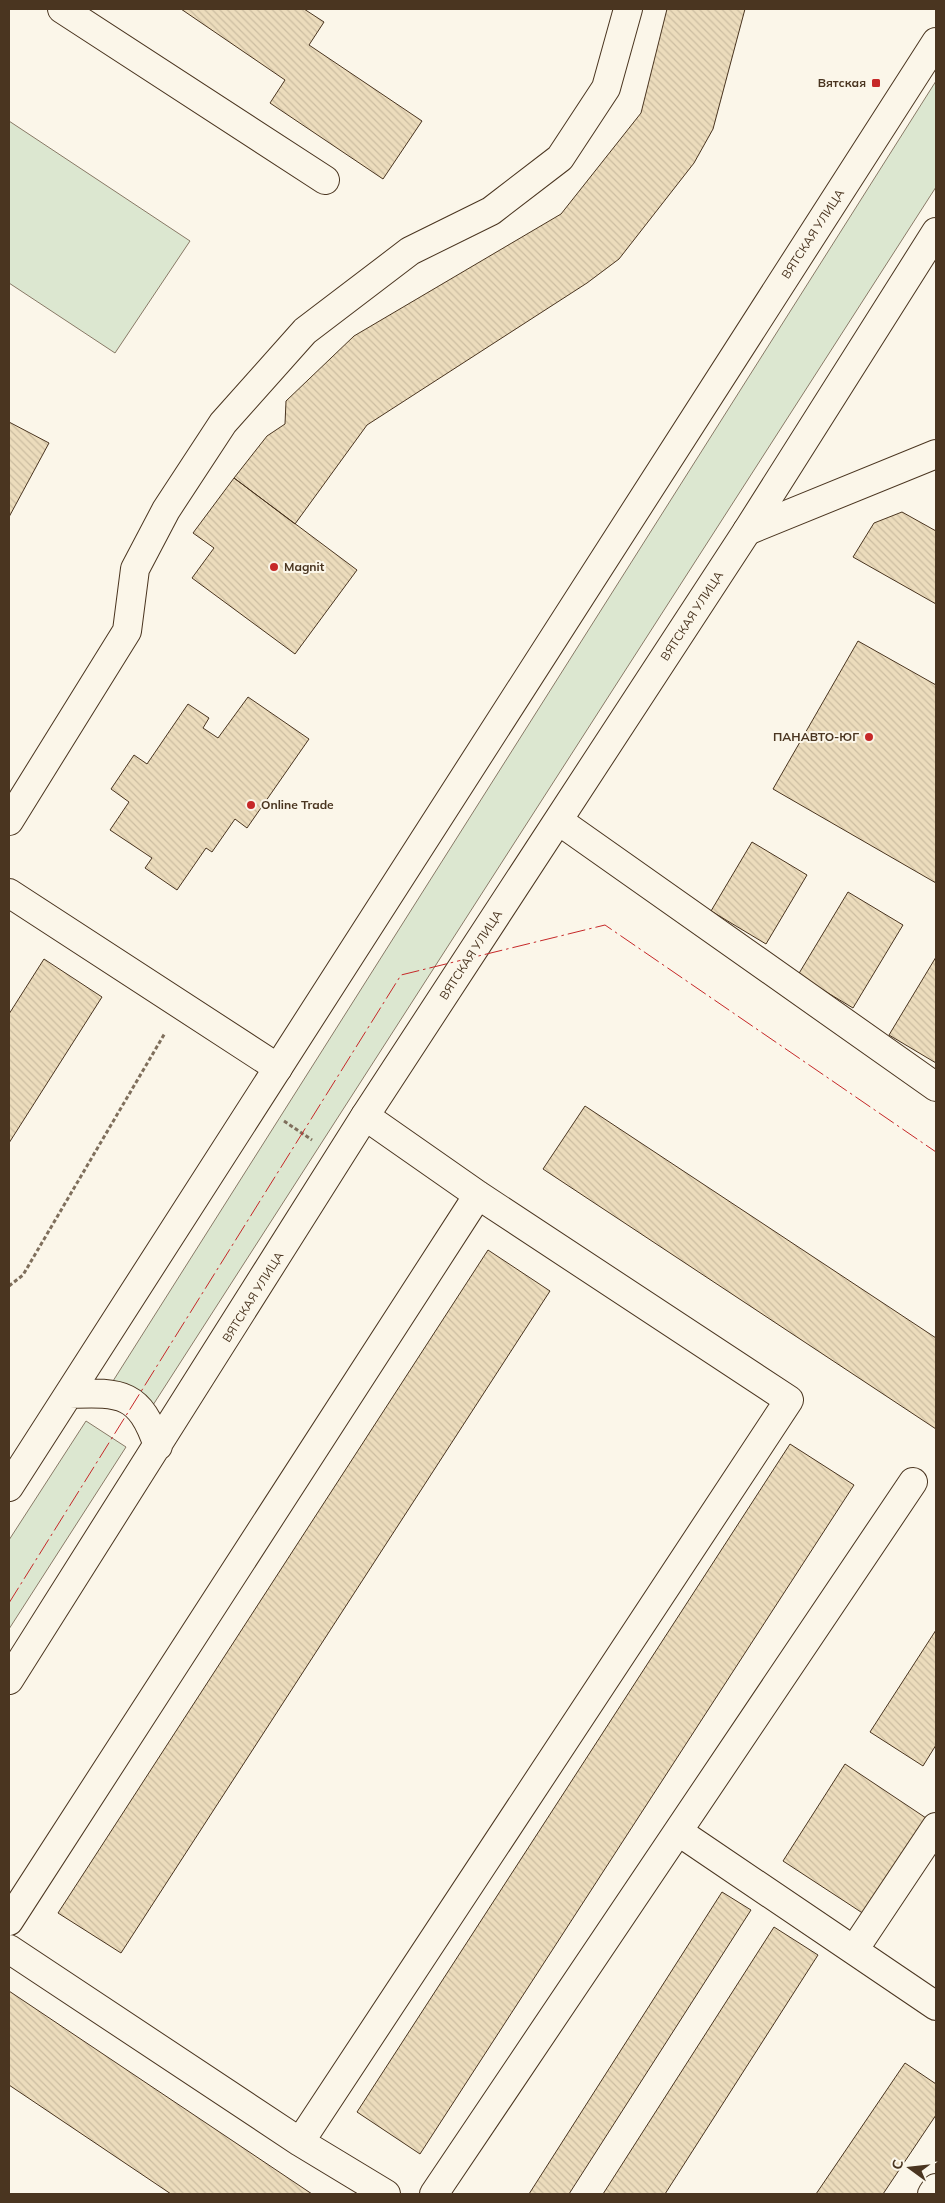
<svg xmlns="http://www.w3.org/2000/svg" width="945" height="2203" font-family="Mulish,sans-serif">
<style>
.grass{fill:#dce7d0;stroke:#887966}
.building{fill:url(#building-back-hatch);stroke:#4a3520}
.lines{fill:none;stroke-linecap:round;stroke-linejoin:round}
.minor-casing{stroke:#4a3520;stroke-width:30}
.major-casing{stroke:#4a3520;stroke-width:30}
.path{stroke:#7f6f5c;stroke-width:3;stroke-dasharray:4 2.5;stroke-linecap:butt}
.minor{stroke:#fbf6e9;stroke-width:28}
.major{stroke:#fbf6e9;stroke-width:28}
.power{stroke:#c62828;stroke-width:1;stroke-dasharray:18 4 2.5 4;stroke-linecap:butt}
.poi-dot{fill:#c62828;stroke:#fbf6e9;stroke-width:2}
.labels{text-anchor:middle;stroke-width:4;stroke-linejoin:round;paint-order:stroke}
.poi-label{font-size:12px;font-weight:bold;fill:#4a3520;stroke:#fbf6e9;text-anchor:end}
.street-label{font-size:12px;fill:#4a3520;stroke:#fbf6e9}
</style>
<defs>
<pattern id="building-back-hatch" width="6" height="6" patternUnits="userSpaceOnUse" patternTransform="scale(1.25)"><rect width="6" height="6" fill="#ecdcbc"/><path d="M-1 5l2 2M0 0l6 6M5-1l2 2" fill="none" stroke="#ccbda1"/></pattern>
</defs>
<rect width="100%" height="100%" fill="#fbf6e9"/>
<path class="grass" d="M 936,81 L 936,187 L 153,1405 L 113,1381 Z
M 9,121 L 190,241 L 115,353 L 9,283 Z
M 86,1421 L 126,1447 L 9,1629 L 9,1540 Z"/>
<path class="building" d="M 181,9 L 304,9 L 324,22 L 309,45 L 422,121 L 383,179 L 270,103 L 285,80 Z
M 667,9 L 745,9 L 713,129 L 694,163 L 619,259 L 587,283 L 367,425 L 295,524 L 234,478 L 267,436 L 285,424 L 286,401 L 354,336 L 561,214 L 641,113 Z
M 9,422 L 49,443 L 9,517 Z
M 234,478 L 357,570 L 295,654 L 192,578 L 214,548 L 193,533 Z
M 902,512 L 936,531 L 936,604 L 853,557 L 874,523 Z
M 858,641 L 936,685 L 936,883 L 773,789 Z
M 248,697 L 309,739 L 247,828 L 235,819 L 212,852 L 206,848 L 177,890 L 145,868 L 152,858 L 110,830 L 129,802 L 111,789 L 134,755 L 147,764 L 188,704 L 209,718 L 203,728 L 218,738 Z
M 752,842 L 807,875 L 766,944 L 711,911 Z
M 848,892 L 903,925 L 853,1008 L 798,975 Z
M 936,957 L 936,1063 L 889,1035 Z
M 44,959 L 102,997 L 9,1143 L 9,1014 Z
M 585,1106 L 936,1338 L 936,1429 L 543,1169 Z
M 488,1250 L 550,1291 L 121,1953 L 58,1913 Z
M 790,1444 L 854,1485 L 420,2154 L 357,2112 Z
M 936,1630 L 936,1745 L 923,1766 L 870,1732 Z
M 845,1764 L 926,1818 L 864,1914 L 783,1861 Z
M 722,1892 L 751,1910 L 569,2194 L 529,2194 Z
M 774,1927 L 818,1955 L 665,2194 L 603,2194 Z
M 9,1991 L 312,2194 L 171,2194 L 9,2085 Z
M 905,2063 L 936,2084 L 936,2115 L 883,2194 L 816,2194 Z"/>
<g class="lines">
<defs>
<path id="minor" d="M 62,9 L 325,180
M 747,531 L 936,454
M 9,821 L 127,631 L 135,569 L 166,510 L 223,423 L 305,331 L 410,251 L 491,211 L 560,158 L 606,88 L 628,9
M 559,821 L 936,1087
M 9,893 L 278,1068
M 679,1832 L 936,2006
M 9,1921 L 478,1195
M 9,1949 L 300,2142 L 789,1400 L 478,1195 L 365,1116
M 854,1950 L 936,1827
M 300,2142 L 386,2194
M 434,2194 L 913,1482
M 932,2194 L 936,2188"/>
<path id="major" d="M 70,1394 C 122,1392 140,1393 158,1446
M 9,1487 L 936,42
M 9,1680 L 365,1116 L 747,531 L 936,232"/>
</defs>
<use href="#minor" class="minor-casing"/>
<use href="#major" class="major-casing"/>
<path class="path" d="M 284,1121 L 312,1140
M 9,1286 L 23,1275 L 165,1033"/>
<use href="#minor" class="minor"/>
<use href="#major" class="major"/>
<path class="power" d="M 9,1603 L 401,975 L 605,925 L 936,1152"/>
</g>
<g class="poi-dot">
<rect x="871" y="78" width="10" height="10" rx="2.5"/>
<circle cx="274" cy="567" r="5"/>
<circle cx="869" cy="737" r="5"/>
<circle cx="251" cy="805" r="5"/>
</g>
<g class="labels">
<g class="poi-label">
<text x="866" y="87">Вятская</text>
<text x="284" y="571" text-anchor="start">Magnit</text>
<text x="859" y="741">ПАНАВТО-ЮГ</text>
<text x="261" y="809" text-anchor="start">Online Trade</text>
</g>
<g class="street-label">
<text transform="translate(813 234) rotate(-57)" y="4">ВЯТСКАЯ УЛИЦА</text>
<text transform="translate(692 616) rotate(-57)" y="4">ВЯТСКАЯ УЛИЦА</text>
<text transform="translate(471 955) rotate(-57)" y="4">ВЯТСКАЯ УЛИЦА</text>
<text transform="translate(253 1297) rotate(-58)" y="4">ВЯТСКАЯ УЛИЦА</text>
</g>
</g>
<rect width="945" height="2203" fill="none" stroke="#4a3520" stroke-width="20"/>
<g transform="translate(910 2168) rotate(285)" stroke="#fbf6e9" stroke-width="4" paint-order="stroke">
<path d="M0-4L9 19L0 12L-9 19Z" fill="#4a3520"/>
<text y="-8" font-size="14" font-weight="bold" text-anchor="middle" fill="#4a3520">С</text>
</g>
</svg>
